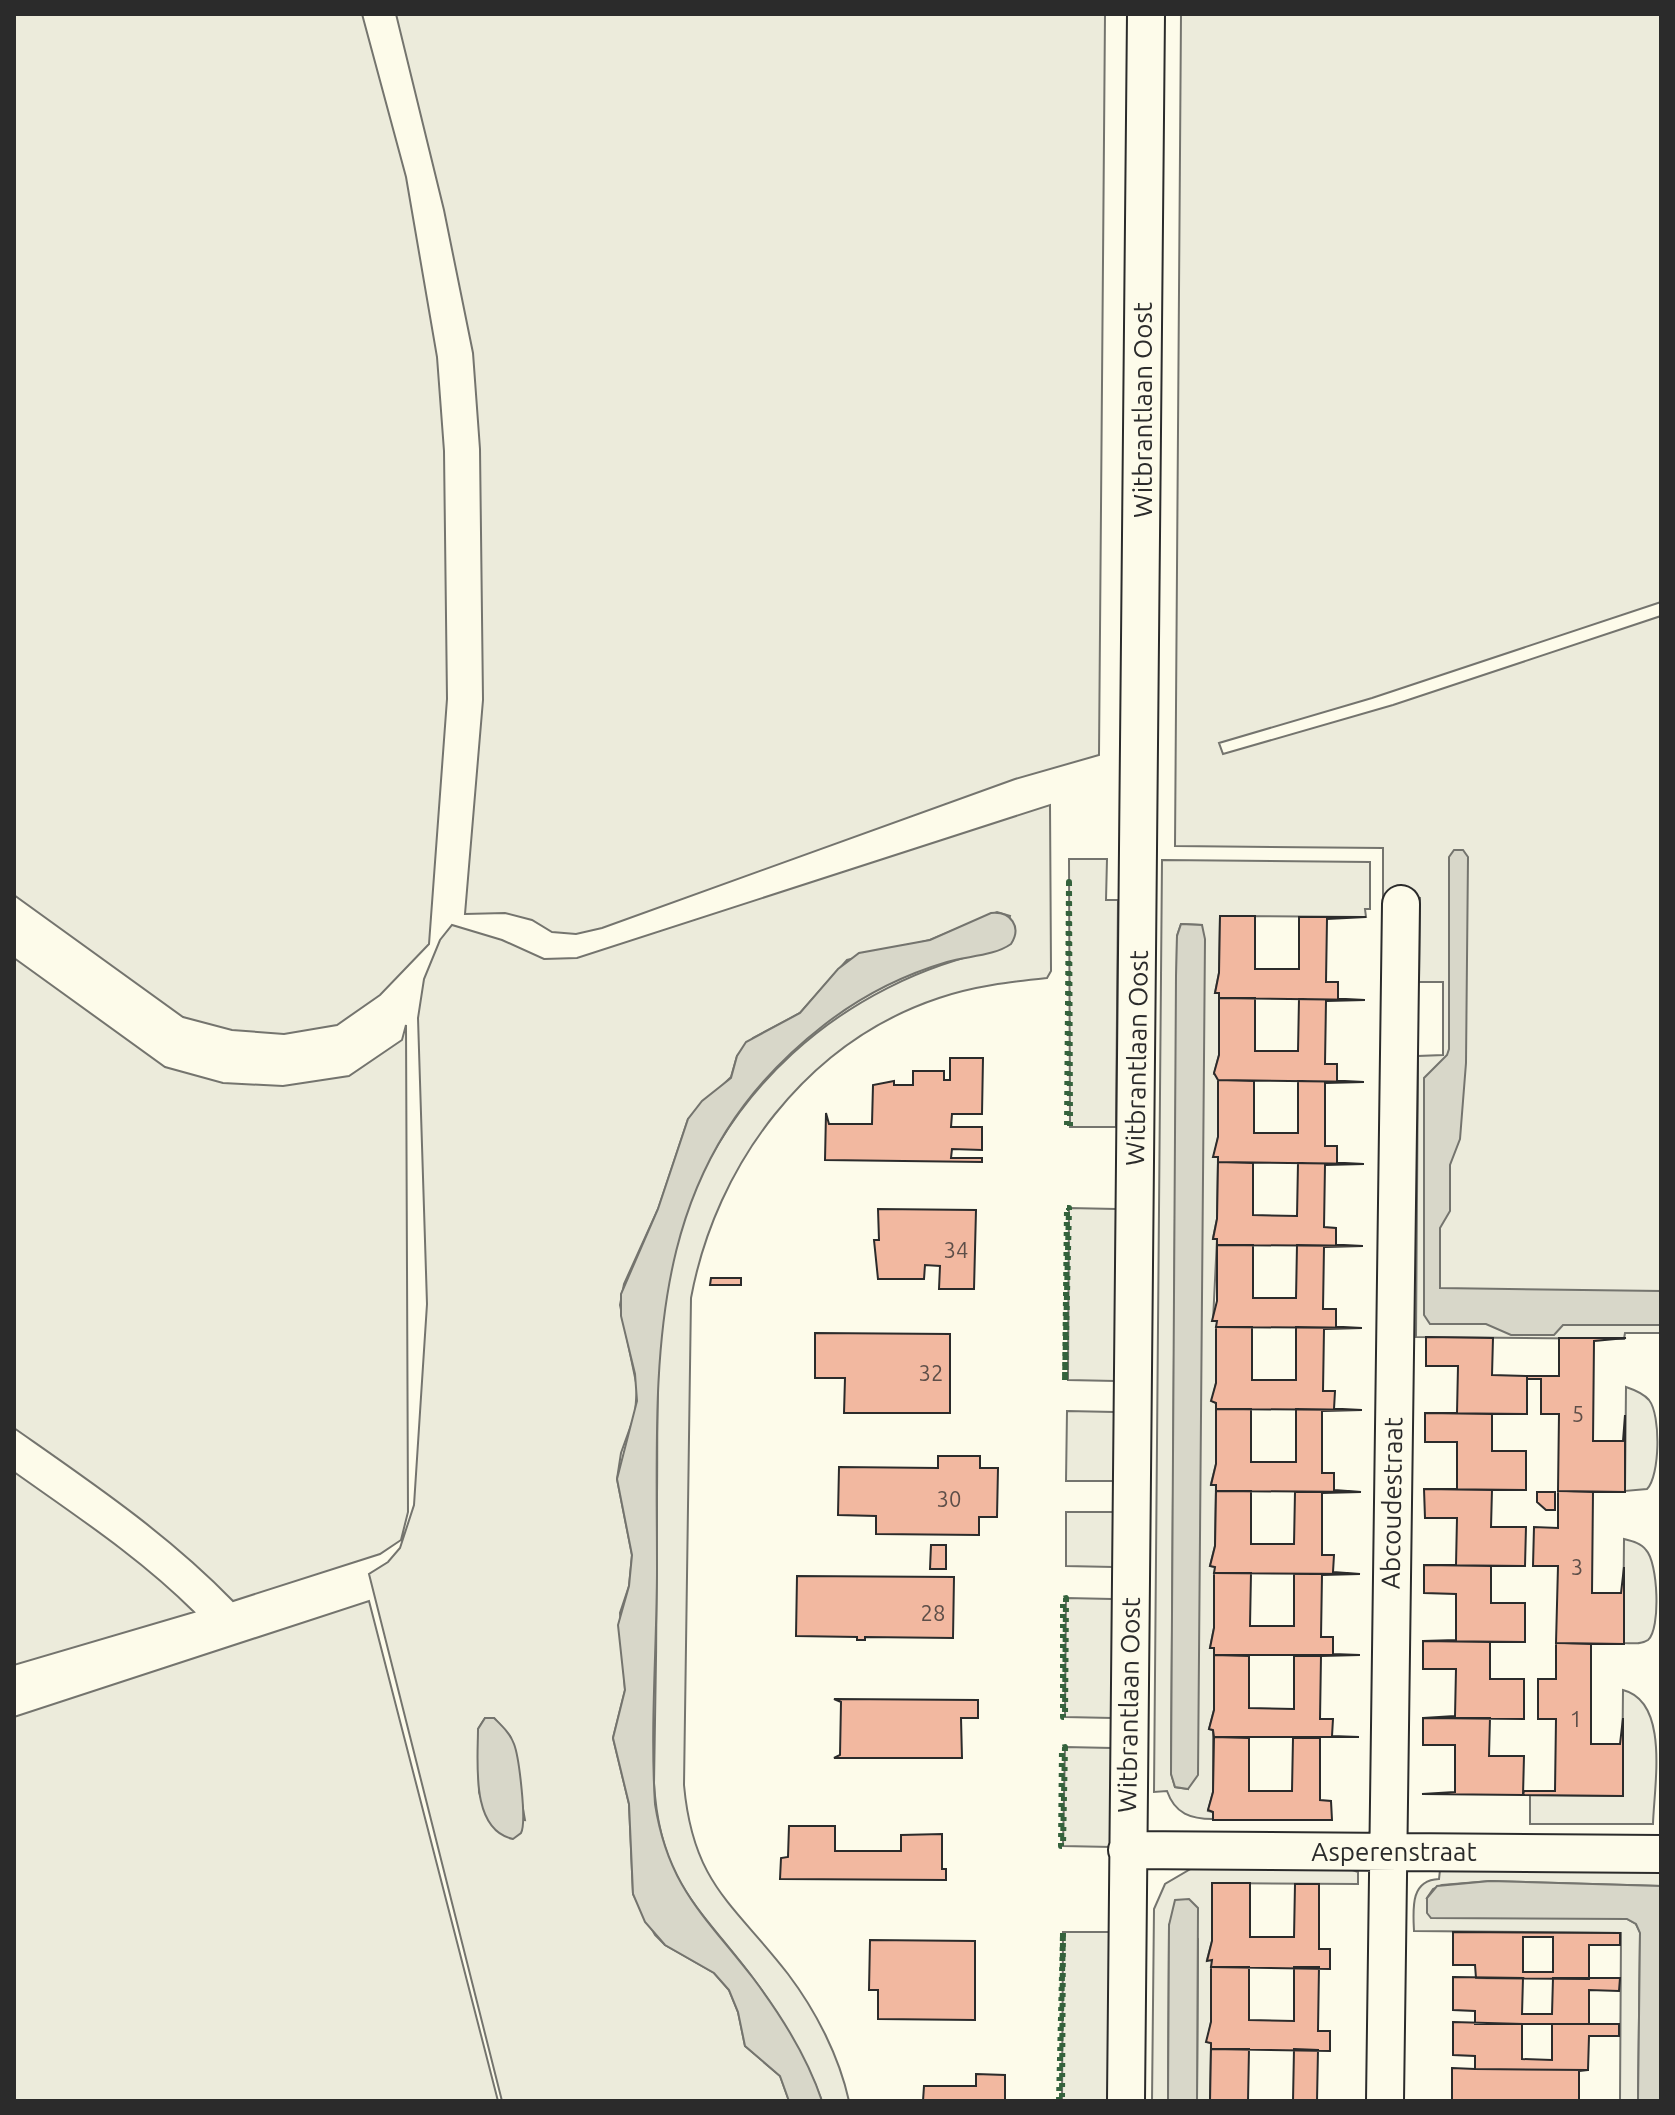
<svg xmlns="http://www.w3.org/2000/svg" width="1675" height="2115" font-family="Ubuntu,sans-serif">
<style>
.green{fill:#ecebdb;stroke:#74746e;stroke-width:2;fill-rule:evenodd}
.water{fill:#d8d7c9;stroke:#74746e;stroke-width:2}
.building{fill:#f2b8a0;stroke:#2b2b2b;stroke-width:2;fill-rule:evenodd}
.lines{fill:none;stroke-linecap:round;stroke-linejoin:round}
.minor-casing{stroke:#2b2b2b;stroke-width:40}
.minor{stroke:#fdfbea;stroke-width:36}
.hedge{stroke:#34623c;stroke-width:6;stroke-dasharray:4 6;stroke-linecap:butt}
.labels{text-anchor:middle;stroke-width:6;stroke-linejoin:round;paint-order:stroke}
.number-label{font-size:22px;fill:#5d4e48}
.street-label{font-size:26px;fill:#2b2b2b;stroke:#fdfbea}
</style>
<rect width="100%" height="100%" fill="#fdfbea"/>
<path class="green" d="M 14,14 L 362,14 L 406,177 L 437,357 L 444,451 L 447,699 L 429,944 L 380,995 L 337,1025 L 284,1034 L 232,1030 L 183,1017 L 14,895 Z
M 396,14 L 1105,14 L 1099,755 L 1015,779 L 602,928 L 576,934 L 552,932 L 532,920 L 505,913 L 465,914 L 483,700 L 480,449 L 473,353 L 444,210 Z
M 1181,14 L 1661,14 L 1661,602 L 1372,698 L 1219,743 L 1223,754 L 1393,705 L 1661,616 L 1661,1333 L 1625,1333 L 1624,1339 L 1416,1337 L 1418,1056 L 1443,1055 L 1443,982 L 1419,982 L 1420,898 L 1383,897 L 1383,848 L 1175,846 Z
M 1050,805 L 1051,971 L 1047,978 C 1010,982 974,986 939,998 C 807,1042 716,1164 691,1298 L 684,1785 C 693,1884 733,1903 788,1974 C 816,2011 839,2056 849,2101 L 822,2101 C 806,2058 783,2019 756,1982 C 701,1908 660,1884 654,1783 C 656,1687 657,1590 657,1493 C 658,1414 654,1330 673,1253 C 713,1095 842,981 1000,949 L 1010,916 L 997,912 L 930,940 L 847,960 L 800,1013 L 753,1038 L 737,1056 L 731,1077 L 688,1119 L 658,1209 L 624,1284 L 620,1305 L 637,1387 L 635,1414 L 621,1453 L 617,1479 L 632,1555 L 629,1586 L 620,1613 L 625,1690 L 613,1738 L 629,1804 L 633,1894 L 655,1935 L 665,1945 L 714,1973 L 729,1990 L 738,2012 L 745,2046 L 780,2076 L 789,2101 L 502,2101 L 369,1574 L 388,1562 L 400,1548 L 414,1505 L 427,1304 L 418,1018 L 424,979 L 440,940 L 452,925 L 502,940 L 544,959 L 577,958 ZM 485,1718 L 494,1718 L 510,1736 L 525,1820 L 487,1816 L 479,1792 L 478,1729 Z
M 1069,859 L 1107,859 L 1106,900 L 1118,900 L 1116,1127 L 1070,1127 Z
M 1162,860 L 1370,862 L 1370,909 L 1365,909 L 1366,917 L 1220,916 L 1219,973 L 1215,993 L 1219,993 L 1219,1055 L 1214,1074 L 1219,1075 L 1218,1137 L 1214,1157 L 1218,1157 L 1217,1219 L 1213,1238 L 1217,1239 L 1213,1321 L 1217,1321 L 1216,1383 L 1212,1401 L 1216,1403 L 1216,1464 L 1211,1484 L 1216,1485 L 1215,1546 L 1210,1566 L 1215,1567 L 1214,1628 L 1210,1648 L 1214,1648 L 1214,1710 L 1209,1729 L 1213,1730 L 1213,1792 L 1208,1811 L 1213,1812 L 1213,1819 C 1191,1819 1175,1814 1167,1791 L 1154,1792 ZM 1181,924 L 1202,925 L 1188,1789 L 1175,1787 L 1171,1773 L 1177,936 Z
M 14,958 L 165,1067 L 223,1083 L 283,1086 L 349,1076 L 402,1040 L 406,1025 L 408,1512 L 401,1540 L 380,1554 L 233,1601 C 167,1533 91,1482 14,1428 Z
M 1069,1208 L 1116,1209 L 1115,1381 L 1068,1380 Z
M 1626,1387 C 1635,1390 1643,1393 1649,1400 C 1661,1415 1660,1476 1647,1489 L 1625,1491 Z
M 1067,1411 L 1114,1412 L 1114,1481 L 1066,1481 Z
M 14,1472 C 76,1516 140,1558 194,1612 L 14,1665 Z
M 1066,1512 L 1113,1512 L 1113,1567 L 1066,1566 Z
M 1624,1539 C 1632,1541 1641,1543 1646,1550 C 1658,1562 1661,1629 1648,1640 C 1641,1645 1631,1643 1623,1643 Z
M 1066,1598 L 1112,1599 L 1112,1718 L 1065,1717 Z
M 369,1601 L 498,2101 L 14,2101 L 14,1717 Z
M 1623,1690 C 1670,1702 1654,1786 1653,1824 L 1530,1824 L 1530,1795 L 1622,1796 Z
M 1065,1747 L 1112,1748 L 1111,1847 L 1063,1846 Z
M 1194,1867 L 1350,1869 L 1358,1872 L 1358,1884 L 1212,1883 L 1212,1941 L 1207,1960 L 1212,1960 L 1211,2022 L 1207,2042 L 1211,2043 L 1210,2101 L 1197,2101 L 1198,1939 L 1169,1925 L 1168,2101 L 1152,2101 L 1154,1909 L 1165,1884 Z
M 1440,1870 L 1661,1872 L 1661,1886 L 1490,1881 L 1442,1885 L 1433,1889 L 1427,1898 L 1627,1919 L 1636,1924 L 1640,1932 L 1638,2101 L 1620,2101 L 1621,1933 L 1414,1931 C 1413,1909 1410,1880 1439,1879 Z
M 1063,1932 L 1110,1932 L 1109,2101 L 1062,2101 Z"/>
<path class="water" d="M 1454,850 L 1463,850 L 1468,857 L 1466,1063 L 1460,1139 L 1450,1165 L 1450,1211 L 1440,1228 L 1440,1288 L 1661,1291 L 1661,1325 L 1563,1325 L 1554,1335 L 1511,1335 L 1486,1324 L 1430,1324 L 1424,1315 L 1424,1078 L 1447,1055 L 1449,1049 L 1449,857 Z
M 991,913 C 1011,911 1022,927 1011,944 C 994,956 967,956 947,962 C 903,975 860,997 824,1025 C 640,1168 657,1359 657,1568 C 657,1646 650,1726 655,1804 C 668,1887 705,1916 753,1978 C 781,2015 807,2056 822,2101 L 789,2101 L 780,2076 L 745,2046 L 738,2012 L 729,1990 L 714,1973 L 665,1945 L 645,1922 L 633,1894 L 629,1804 L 613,1738 L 625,1690 L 618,1625 L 629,1586 L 632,1555 L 617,1479 L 637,1401 L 635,1374 L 621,1316 L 621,1294 L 658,1209 L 688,1119 L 702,1101 L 731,1078 L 737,1056 L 746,1042 L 800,1013 L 838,969 L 859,953 L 930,940 Z
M 1181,924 L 1202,925 L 1205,939 L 1198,1775 L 1188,1789 L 1175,1787 L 1171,1774 L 1176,976 L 1177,936 Z
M 485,1718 L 494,1718 C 502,1726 510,1733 514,1744 C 519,1757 527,1822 521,1833 L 513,1839 C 470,1830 478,1761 478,1729 Z
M 1490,1881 L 1661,1886 L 1661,2101 L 1638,2101 L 1640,1933 L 1636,1924 L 1627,1919 L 1431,1918 L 1427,1913 L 1427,1898 L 1437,1886 Z
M 1189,1899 L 1198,1908 L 1197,2101 L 1168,2101 L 1169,1925 L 1175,1900 Z"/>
<path class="building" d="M 1220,916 L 1255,916 L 1255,969 L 1299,969 L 1299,917 L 1366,917 L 1327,919 L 1326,982 L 1338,982 L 1338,999 L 1365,1000 L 1219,998 L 1219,993 L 1215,993 L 1219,973 Z
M 1219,998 L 1255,998 L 1255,1051 L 1298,1051 L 1299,999 L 1365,1000 L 1326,1001 L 1325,1064 L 1337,1064 L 1337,1081 L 1364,1082 L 1218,1080 L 1214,1073 L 1219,1055 Z
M 950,1058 L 983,1058 L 982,1114 L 952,1114 L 951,1127 L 982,1127 L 982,1150 L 952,1149 L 951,1158 L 982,1158 L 982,1162 L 825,1160 L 826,1113 L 829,1124 L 872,1124 L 873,1085 L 894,1081 L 894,1085 L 913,1085 L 913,1071 L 944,1071 L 944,1080 L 950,1080 Z
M 1218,1080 L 1254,1081 L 1254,1133 L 1298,1133 L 1298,1081 L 1364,1082 L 1325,1083 L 1325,1146 L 1337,1146 L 1337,1163 L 1364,1164 L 1218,1162 L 1218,1157 L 1213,1157 L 1218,1137 Z
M 1218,1162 L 1253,1163 L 1253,1215 L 1297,1216 L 1298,1163 L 1364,1164 L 1325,1165 L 1324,1227 L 1336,1228 L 1336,1245 L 1363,1246 L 1217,1245 L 1217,1239 L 1213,1239 L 1217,1219 Z
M 878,1209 L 976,1210 L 974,1289 L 939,1289 L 940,1266 L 925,1265 L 924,1279 L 878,1279 L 874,1240 L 879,1240 Z
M 1217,1245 L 1253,1245 L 1253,1298 L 1296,1298 L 1297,1245 L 1363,1246 L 1324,1247 L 1323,1309 L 1336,1309 L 1336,1327 L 1362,1328 L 1216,1327 L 1217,1321 L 1212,1321 L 1217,1301 Z
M 711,1278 L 741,1278 L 741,1285 L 710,1285 Z
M 1216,1327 L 1252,1327 L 1252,1380 L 1296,1380 L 1296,1327 L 1362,1328 L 1324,1329 L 1323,1391 L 1335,1391 L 1334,1409 L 1362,1410 L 1216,1409 L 1216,1403 L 1211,1401 L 1216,1383 Z
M 815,1333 L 950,1334 L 950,1413 L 844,1413 L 845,1378 L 815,1378 Z
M 1426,1337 L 1493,1338 L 1492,1375 L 1527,1376 L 1527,1414 L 1425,1413 L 1457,1413 L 1458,1366 L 1426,1366 Z
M 1559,1338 L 1626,1338 L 1594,1341 L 1593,1441 L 1623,1441 L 1625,1415 L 1625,1492 L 1558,1491 L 1559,1414 L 1541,1414 L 1541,1379 L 1527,1379 L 1527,1376 L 1559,1376 Z
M 1216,1409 L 1251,1409 L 1251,1462 L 1296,1462 L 1296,1409 L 1362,1410 L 1322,1411 L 1322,1473 L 1334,1473 L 1334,1490 L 1361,1492 L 1216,1491 L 1216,1485 L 1211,1485 L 1216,1464 Z
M 1425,1413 L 1492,1414 L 1492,1451 L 1526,1451 L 1526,1490 L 1424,1489 L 1457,1489 L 1457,1442 L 1425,1442 Z
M 938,1456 L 980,1456 L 980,1468 L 998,1468 L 997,1517 L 979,1517 L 979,1535 L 876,1534 L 876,1516 L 838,1515 L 839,1467 L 938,1468 Z
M 1424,1489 L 1492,1490 L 1491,1527 L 1526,1527 L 1525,1566 L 1424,1565 L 1456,1565 L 1457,1518 L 1425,1518 Z
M 1216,1491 L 1251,1491 L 1251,1544 L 1294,1544 L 1295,1492 L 1361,1492 L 1322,1493 L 1322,1555 L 1334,1555 L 1333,1572 L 1360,1574 L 1214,1573 L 1215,1567 L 1210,1566 L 1215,1546 Z
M 1558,1491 L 1593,1492 L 1592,1593 L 1621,1593 L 1624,1567 L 1624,1644 L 1556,1643 L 1558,1566 L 1533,1566 L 1534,1527 L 1558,1528 Z
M 1537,1492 L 1555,1492 L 1555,1510 L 1546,1510 L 1537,1502 Z
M 931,1545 L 946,1545 L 946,1569 L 930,1569 Z
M 1424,1565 L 1491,1566 L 1491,1603 L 1525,1603 L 1525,1642 L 1423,1641 L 1456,1640 L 1456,1594 L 1424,1593 Z
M 1214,1573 L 1251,1573 L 1250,1626 L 1294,1626 L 1294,1574 L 1360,1574 L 1322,1575 L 1321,1637 L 1333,1637 L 1333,1654 L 1360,1655 L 1214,1655 L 1214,1648 L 1210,1648 L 1214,1628 Z
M 797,1576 L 954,1577 L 953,1638 L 865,1637 L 865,1640 L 857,1640 L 857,1637 L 796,1636 Z
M 1423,1641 L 1490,1642 L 1490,1679 L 1524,1679 L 1524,1719 L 1423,1718 L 1455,1716 L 1456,1669 L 1423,1669 Z
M 1556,1643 L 1591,1644 L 1591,1744 L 1620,1744 L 1623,1718 L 1623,1796 L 1523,1795 L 1524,1791 L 1555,1791 L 1556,1719 L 1538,1719 L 1538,1679 L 1556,1679 Z
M 1214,1655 L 1249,1656 L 1249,1708 L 1294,1709 L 1294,1656 L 1360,1655 L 1321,1656 L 1320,1719 L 1333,1719 L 1332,1736 L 1359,1737 L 1214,1737 L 1213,1730 L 1209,1729 L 1214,1710 Z
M 834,1699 L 978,1700 L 978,1718 L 961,1718 L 962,1758 L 834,1758 L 840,1755 L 841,1702 Z
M 1423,1718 L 1490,1718 L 1489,1756 L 1524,1756 L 1523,1795 L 1422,1794 L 1455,1792 L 1455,1745 L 1423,1745 Z
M 1214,1737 L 1249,1738 L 1249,1791 L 1292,1791 L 1293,1738 L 1320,1738 L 1320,1800 L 1331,1801 L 1332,1820 L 1213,1820 L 1213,1812 L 1208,1810 L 1213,1792 Z
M 789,1826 L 835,1826 L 835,1851 L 901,1851 L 901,1835 L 942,1834 L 942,1869 L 946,1869 L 946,1880 L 780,1879 L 781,1858 L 788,1857 Z
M 1212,1883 L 1250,1883 L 1250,1937 L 1294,1937 L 1295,1884 L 1319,1884 L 1319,1949 L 1330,1949 L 1330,1969 L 1211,1967 L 1212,1960 L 1207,1961 L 1212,1941 Z
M 1453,1932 L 1620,1933 L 1620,1945 L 1589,1945 L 1589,1979 L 1476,1978 L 1475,1965 L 1453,1965 ZM 1523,1937 L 1553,1937 L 1553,1972 L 1523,1972 Z
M 870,1940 L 975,1941 L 975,2020 L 878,2019 L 878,1990 L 869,1990 Z
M 1211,1967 L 1249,1967 L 1249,2020 L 1294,2021 L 1294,1967 L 1319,1967 L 1318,2031 L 1330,2031 L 1330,2051 L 1211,2049 L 1211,2043 L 1206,2042 L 1211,2022 Z
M 1453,1977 L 1523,1978 L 1522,2014 L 1552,2014 L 1553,1978 L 1620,1978 L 1619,1991 L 1589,1990 L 1589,2024 L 1475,2024 L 1475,2011 L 1453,2010 Z
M 1453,2022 L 1522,2024 L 1522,2059 L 1552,2060 L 1552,2024 L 1619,2024 L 1619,2036 L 1589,2036 L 1588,2070 L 1475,2069 L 1475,2056 L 1453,2055 Z
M 1211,2049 L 1249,2049 L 1248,2101 L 1210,2101 Z
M 1294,2049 L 1318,2050 L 1317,2101 L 1293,2101 Z
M 1452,2068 L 1475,2069 L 1588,2070 L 1579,2071 L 1579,2101 L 1452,2101 Z
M 976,2074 L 1005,2075 L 1005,2101 L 923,2101 L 924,2086 L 976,2086 Z"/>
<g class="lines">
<defs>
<path id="minor" d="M 1127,1850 L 1661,1854
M 1126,2101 L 1146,14
M 1385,2101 L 1401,904"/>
</defs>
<use href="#minor" class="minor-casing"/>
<use href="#minor" class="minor"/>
<path class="hedge" d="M 1069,882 L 1070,1127 L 1067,1127 Z
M 1067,1208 L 1069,1208 L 1065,1381 Z
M 1066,1598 L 1065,1717 L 1063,1717 L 1063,1599 Z
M 1065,1747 L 1063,1846 L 1061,1846 L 1062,1748 Z
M 1059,2101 L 1063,1932 L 1062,2101"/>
</g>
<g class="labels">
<g class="number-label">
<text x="956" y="1258">34</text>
<text x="931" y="1381">32</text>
<text x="1578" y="1422">5</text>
<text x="949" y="1507">30</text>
<text x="1577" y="1575">3</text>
<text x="933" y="1621">28</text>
<text x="1576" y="1727">1</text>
</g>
<g class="street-label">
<text transform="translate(1143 410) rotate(-90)" y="9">Witbrantlaan Oost</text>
<text transform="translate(1137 1058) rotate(-89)" y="9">Witbrantlaan Oost</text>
<text transform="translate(1392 1503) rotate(-89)" y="9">Abcoudestraat</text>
<text transform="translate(1129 1705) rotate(-89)" y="9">Witbrantlaan Oost</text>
<text x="1394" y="1861">Asperenstraat</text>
</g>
</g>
<rect width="1675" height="2115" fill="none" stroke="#2b2b2b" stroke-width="32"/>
</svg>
